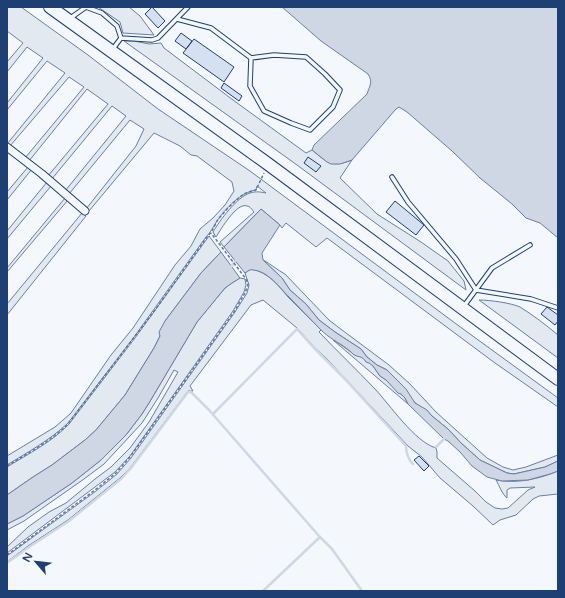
<svg xmlns="http://www.w3.org/2000/svg" width="565" height="598" font-family="'Varela Round',sans-serif">
<style>
.green{fill:#e3e9f0;stroke:#687fa3}
.water{fill:#cfd7e4;stroke:#687fa3}
.lines{fill:none;stroke-linecap:round;stroke-linejoin:round}
.stream{stroke:#cfd7e4;stroke-width:2.5}
.building{fill:#d5e0f0;stroke:#1d3f73}
.service-casing{stroke:#1d3f73;stroke-width:5.5}
.minor-casing{stroke:#1d3f73;stroke-width:9}
.trunk-casing{stroke:#1d3f73;stroke-width:14}
.path{stroke:#5e769c;stroke-width:1.5;stroke-dasharray:3 2;stroke-linecap:butt}
.service{stroke:#f4f7fb;stroke-width:3.5}
.minor{stroke:#f4f7fb;stroke-width:7}
.trunk{stroke:#f4f7fb;stroke-width:12}
</style>
<rect width="100%" height="100%" fill="#f4f7fb"/>
<path class="green" d="M 7,7 L 21,7 L 88,55 L 158,109 L 250,171 L 459,326 L 558,398 L 558,407 L 495,363 L 327,238 L 316,247 L 286,223 L 282,228 L 280,225 L 261,209 L 224,247 L 220,242 L 254,212 C 252,210 250,206 247,206 C 237,202 221,229 216,237 L 213,232 C 220,220 237,197 250,193 C 256,191 261,192 266,193 L 257,186 L 256,190 C 241,192 225,209 217,221 C 213,227 211,232 206,237 L 134,337 L 68,423 C 50,440 28,452 7,465 L 7,456 L 55,427 L 71,413 L 111,355 L 133,328 L 175,265 L 191,246 L 200,229 L 213,218 L 225,205 L 234,191 L 232,182 L 197,156 L 191,155 L 180,146 L 154,133 L 89,211 L 86,209 L 136,146 L 144,129 L 130,120 L 69,194 L 65,191 L 126,116 L 112,106 L 51,180 L 48,176 L 108,104 L 87,89 L 29,161 L 25,158 L 84,87 L 69,77 L 10,146 L 7,144 L 65,73 L 47,61 L 7,110 L 7,103 L 43,58 L 27,47 L 7,72 L 7,62 L 23,43 L 7,31 Z
M 98,7 L 129,7 L 140,16 L 154,35 L 123,33 L 120,22 Z
M 124,41 L 134,41 L 149,44 L 161,43 L 164,48 L 233,100 L 306,153 L 312,150 C 328,163 331,168 352,160 L 340,178 L 377,214 L 421,242 L 448,261 L 464,281 L 466,290 L 297,165 Z
M 28,167 L 32,169 L 7,200 L 7,192 Z
M 47,182 L 51,186 L 7,239 L 7,231 Z
M 65,198 L 68,200 L 7,272 L 7,268 Z
M 82,213 L 86,216 L 7,315 L 7,304 Z
M 209,236 L 221,252 L 201,273 L 165,321 L 160,336 L 154,348 L 125,395 L 96,430 L 85,440 L 52,465 L 33,477 L 7,495 L 7,467 C 28,454 52,442 69,424 L 135,338 Z
M 263,260 C 271,264 277,270 285,274 L 329,320 L 338,327 L 389,365 L 410,384 L 436,412 L 487,458 L 503,467 L 513,470 L 526,467 L 558,455 L 558,461 L 545,467 L 514,474 L 507,473 L 480,460 L 461,443 L 448,429 L 432,416 L 426,410 L 415,403 L 387,370 L 377,365 L 367,357 L 361,349 L 335,332 L 319,320 L 306,304 L 290,290 L 282,278 Z
M 251,269 C 268,272 278,285 288,297 C 299,308 310,319 321,330 L 319,332 C 337,351 357,370 375,389 C 390,405 415,442 436,448 L 437,452 L 437,458 L 475,491 L 486,502 L 495,508 L 502,509 L 508,508 L 528,490 L 535,487 L 510,488 L 507,490 L 507,498 C 502,494 499,485 496,480 C 517,484 539,479 558,471 L 558,494 L 539,496 L 533,499 L 516,515 L 500,520 L 493,525 L 473,506 L 440,478 L 422,457 L 408,446 L 326,358 L 314,347 L 297,328 L 263,300 L 251,305 L 190,386 L 193,391 L 188,391 L 130,468 L 120,478 L 68,520 L 28,546 L 7,562 L 7,556 L 96,491 L 117,474 L 131,458 L 235,312 L 247,293 L 249,285 L 245,273 Z
M 240,278 L 245,279 L 246,285 L 244,292 L 233,311 L 130,456 L 115,472 L 7,553 L 7,547 L 28,527 L 49,512 L 66,503 L 95,479 L 111,467 L 130,448 L 149,422 L 178,372 L 174,370 L 158,398 L 142,423 L 104,464 L 84,479 L 24,521 L 7,530 L 7,524 L 23,516 L 72,483 L 101,460 L 126,435 L 142,414 L 149,403 L 197,322 L 225,288 L 232,283 Z
M 479,300 C 490,300 511,303 520,307 C 533,315 546,325 558,335 L 558,358 Z
M 333,340 C 340,344 346,348 352,353 C 357,357 362,355 366,361 L 369,362 L 373,366 L 380,376 L 386,380 L 405,398 L 408,404 Z"/>
<path class="water" d="M 282,7 L 558,7 L 558,238 L 540,223 L 526,218 L 512,204 L 480,178 L 452,151 L 407,112 L 399,107 L 396,109 L 352,160 L 340,164 L 331,164 L 327,162 L 312,150 L 314,145 L 367,94 C 370,85 373,82 368,74 L 321,41 Z
M 261,209 L 280,225 L 262,253 L 263,260 L 282,278 L 290,290 L 306,304 L 319,320 L 335,332 L 361,349 L 367,357 L 377,365 L 387,370 L 406,389 L 415,403 L 427,410 L 432,416 L 448,429 L 461,443 L 480,460 L 507,473 L 514,474 L 545,467 L 558,461 L 558,471 L 550,474 L 528,480 L 502,481 L 487,477 L 472,466 L 460,452 L 448,441 L 444,439 L 408,404 L 405,398 L 401,394 L 398,393 L 386,380 L 380,376 L 373,366 L 369,363 L 366,362 C 362,355 358,358 353,354 C 351,352 349,350 346,348 C 338,342 329,338 321,330 C 310,319 300,308 289,297 C 280,288 268,271 253,270 C 250,269 248,271 245,273 L 224,247 Z
M 221,252 L 240,278 L 232,283 L 225,288 L 197,322 L 149,403 L 142,414 L 126,435 L 101,460 L 72,483 L 23,516 L 7,524 L 7,495 L 33,477 L 52,465 L 85,440 L 96,430 L 125,395 L 154,348 L 160,336 L 159,332 L 165,321 L 201,273 Z"/>
<g class="lines">
<path class="stream" d="M 230,268 L 237,259
M 213,414 L 297,329 L 314,348 L 345,379 L 406,446 C 406,454 408,459 413,464
M 436,447 L 444,439
M 7,563 L 29,547 L 69,521 L 121,479 L 131,468 L 188,392 L 191,392 L 209,410 L 319,536 L 332,549 L 362,591
M 263,591 L 320,537"/>
</g>
<path class="building" d="M 152,7 L 165,21 L 158,28 L 145,14 Z
M 181,33 L 192,41 L 186,49 L 175,41 Z
M 194,39 L 234,67 L 224,82 L 183,53 Z
M 224,83 L 242,96 L 239,101 L 221,88 Z
M 308,157 L 321,166 L 316,172 L 304,163 Z
M 395,201 L 424,225 L 416,235 L 386,212 Z
M 547,307 L 558,315 L 558,321 L 555,325 L 541,314 Z
M 419,456 L 429,466 L 424,471 L 414,460 Z"/>
<g class="lines">
<defs>
<path id="service" d="M 69,19 L 86,7 L 102,13 L 117,26 L 121,38
M 177,19 L 211,28 L 251,58 L 250,86 L 264,111 L 291,123 L 310,130 L 333,107 L 340,90 L 325,74 L 306,57 L 274,55 L 251,58
M 112,50 L 121,38 L 152,40 L 158,38 L 188,7
M 392,177 L 408,202 L 456,259 L 476,290 L 531,299 L 558,308
M 464,306 L 492,268 L 530,245"/>
<path id="minor" d="M 7,147 L 42,174 L 85,211"/>
<path id="trunk" d="M 50,7 L 268,164 L 558,379"/>
</defs>
<use href="#service" class="service-casing"/>
<use href="#minor" class="minor-casing"/>
<use href="#trunk" class="trunk-casing"/>
<path class="path" d="M 7,466 C 28,453 51,441 68,424 L 155,310 L 207,237 C 212,232 214,227 217,221 C 223,213 235,200 244,194 C 248,192 252,191 256,190 L 264,173
M 7,555 L 95,490 L 116,473 L 130,457 L 234,312 L 245,293 L 248,285 L 246,279 L 211,233"/>
<use href="#service" class="service"/>
<use href="#minor" class="minor"/>
<use href="#trunk" class="trunk"/>
</g>
<rect width="565" height="598" fill="none" stroke="#1d3f73" stroke-width="16"/>
<g transform="translate(36 562) rotate(298)" stroke="#f4f7fb" stroke-width="3" paint-order="stroke">
<path d="M0-3L7 15L0 10L-7 15Z" fill="#1d3f73"/>
<text y="-6" font-size="11" font-weight="bold" text-anchor="middle" fill="#1d3f73">N</text>
</g>
</svg>
